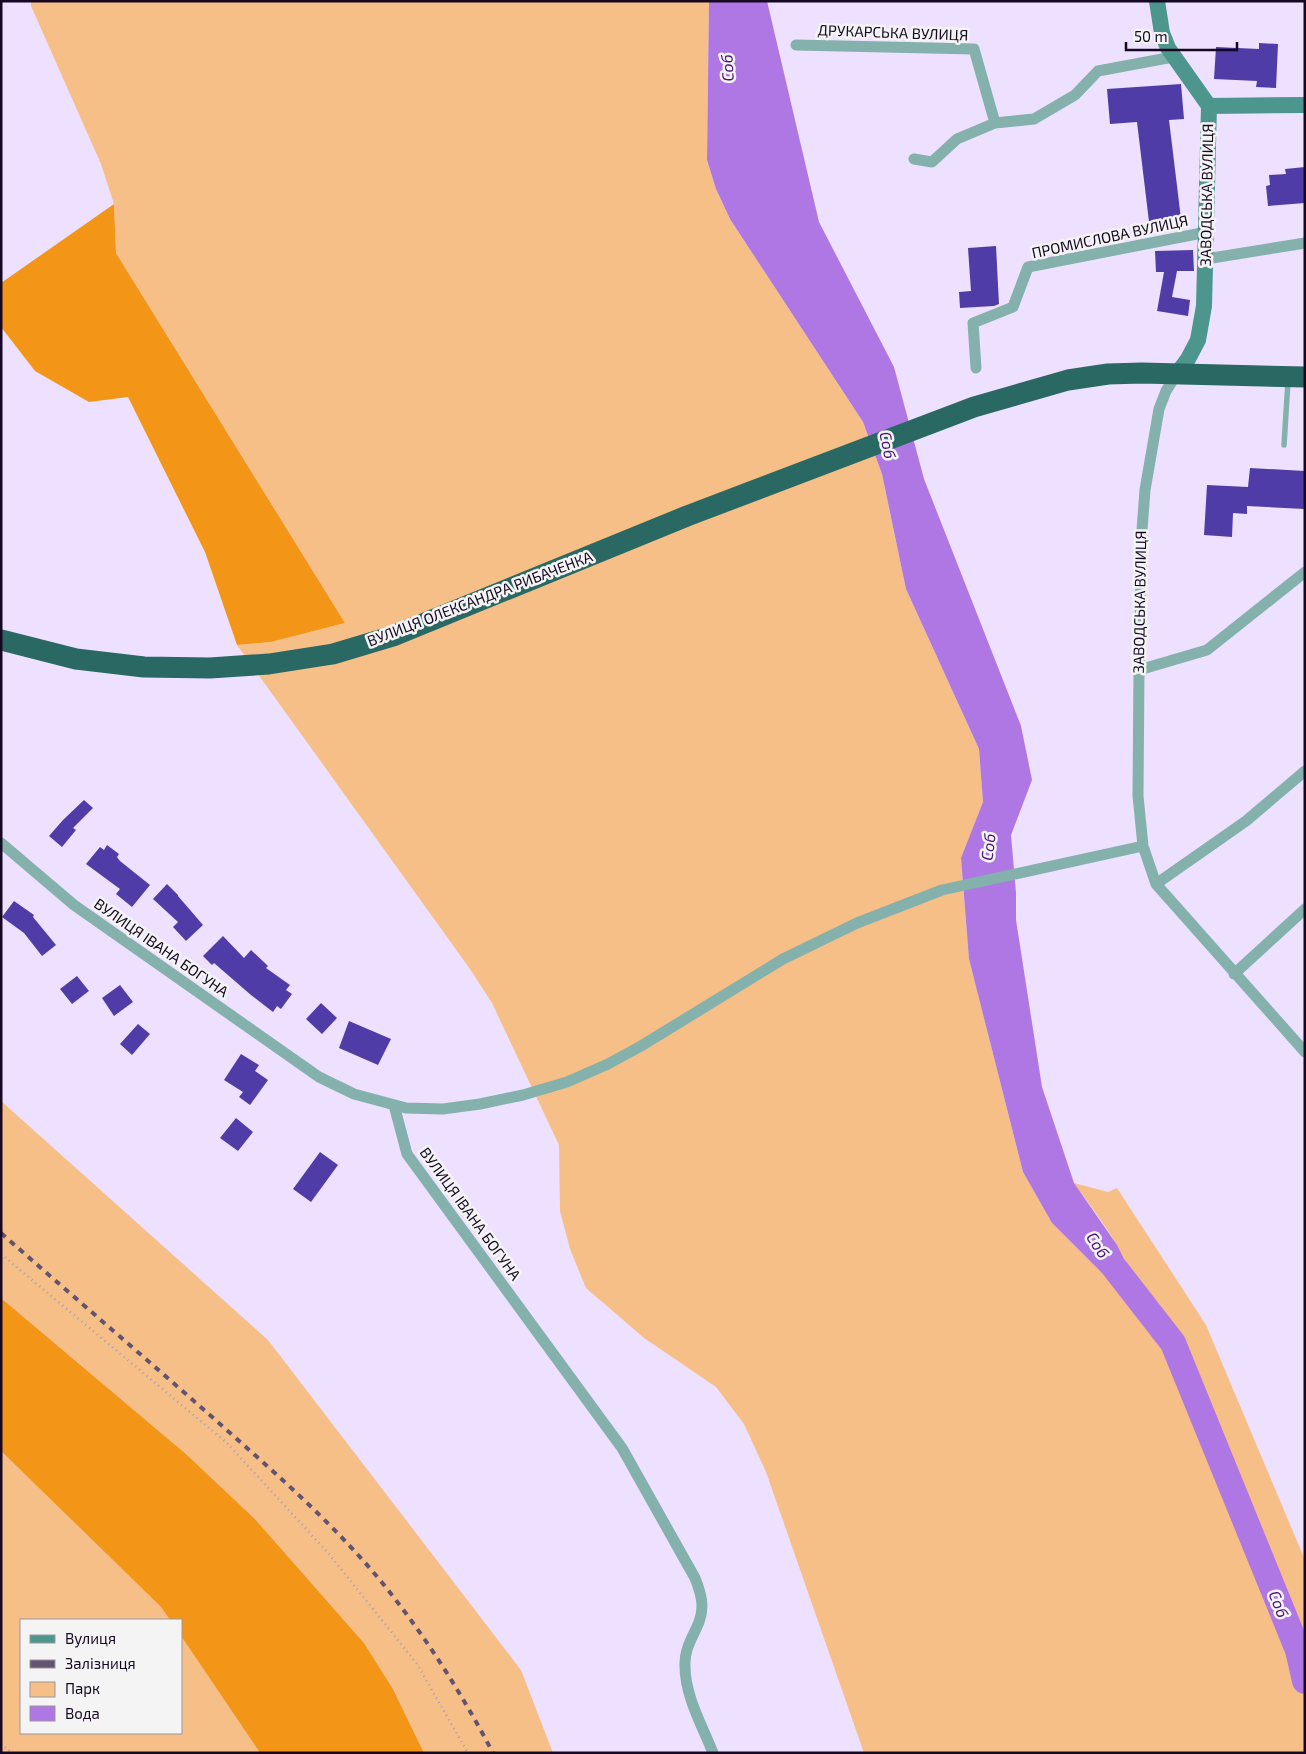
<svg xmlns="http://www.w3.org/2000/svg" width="1306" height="1754" font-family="'Exo 2',sans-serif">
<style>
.green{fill:#f7bf88}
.forest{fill:#f39617}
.water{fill:#ae77e3}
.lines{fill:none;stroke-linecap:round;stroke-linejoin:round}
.river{stroke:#ae77e3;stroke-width:26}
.building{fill:#503ca6}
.path{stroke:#a89ab8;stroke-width:2.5;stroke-dasharray:1 4;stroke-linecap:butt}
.lane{stroke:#84b1ab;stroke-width:5.5}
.street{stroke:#84b1ab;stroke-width:11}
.secondary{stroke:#4d968d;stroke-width:16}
.highway{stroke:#2a6963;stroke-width:21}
.rail{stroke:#625470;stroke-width:4;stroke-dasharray:6 6;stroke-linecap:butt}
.labels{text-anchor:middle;stroke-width:5;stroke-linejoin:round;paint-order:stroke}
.street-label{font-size:15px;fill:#160823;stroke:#f4f4f4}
.water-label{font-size:16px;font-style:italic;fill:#4c1274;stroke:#f4f4f4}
</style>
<rect width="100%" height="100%" fill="#eee0ff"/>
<path class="green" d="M 31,1 L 709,1 L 707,160 L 716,189 L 730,219 L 863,422 L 882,474 L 906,589 L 979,749 L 983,802 L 961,859 L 969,959 L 1023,1172 L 1052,1223 L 1101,1272 L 1124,1267 C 1122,1243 1088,1204 1074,1183 L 1108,1192 L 1117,1188 L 1206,1325 L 1305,1560 L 1305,1753 L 864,1753 L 766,1472 L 744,1424 L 716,1387 L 644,1338 L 586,1288 L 570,1249 L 560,1211 L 559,1145 L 492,1003 L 470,969 L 237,645 L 271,642 L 345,623 L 116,253 L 114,204 L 101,164 L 31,6 Z
M 1,1101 L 268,1340 L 521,1670 L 553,1753 L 424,1753 L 393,1689 L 364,1643 L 255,1519 L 186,1454 L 1,1298 Z
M 1,1451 L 161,1607 L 170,1620 L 21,1620 L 21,1733 L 181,1733 L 181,1636 L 260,1753 L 1,1753 Z"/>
<path class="forest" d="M 114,204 L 116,253 L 345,623 L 271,642 L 237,645 L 205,552 L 128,397 L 89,402 L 35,371 L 1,327 L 1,283 Z
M 1,1298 L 186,1454 L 255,1519 L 364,1643 L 393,1689 L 424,1753 L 260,1753 L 181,1636 L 181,1620 L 170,1620 L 161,1607 L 1,1451 Z"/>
<path class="water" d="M 709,1 L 767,1 L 819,222 L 894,367 L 924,479 L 1021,726 L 1032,780 L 1011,835 L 1016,893 L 1016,920 L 1042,1087 L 1074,1183 L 1117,1245 L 1123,1257 L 1125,1281 L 1113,1278 L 1101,1272 L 1052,1223 L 1023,1172 L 969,959 L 961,858 L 983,802 L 979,749 L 906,589 L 882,474 L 863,422 L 730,219 L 716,189 L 707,160 Z"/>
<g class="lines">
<path class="river" d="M 1103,1253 L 1173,1343 L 1298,1650 L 1305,1681"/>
</g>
<path class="building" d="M 1259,43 L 1278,44 L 1276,88 L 1256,87 L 1257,81 L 1214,79 L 1216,47 L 1259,49 Z
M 1181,84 L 1184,119 L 1169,120 L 1182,227 L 1150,230 L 1137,122 L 1110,124 L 1107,89 Z
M 1305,167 L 1305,203 L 1268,206 L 1266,186 L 1270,185 L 1269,175 L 1286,174 L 1285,169 Z
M 996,246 L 999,304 L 994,306 L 960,308 L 959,292 L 971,291 L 968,248 Z
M 1193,250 L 1194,271 L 1177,271 L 1172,297 L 1190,300 L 1188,316 L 1157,311 L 1164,272 L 1156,272 L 1155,251 Z
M 1250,468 L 1305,471 L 1304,509 L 1247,506 L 1247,514 L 1233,513 L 1232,537 L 1204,535 L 1207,485 L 1248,487 Z
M 84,800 L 93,808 L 73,828 L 76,830 L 62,847 L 49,836 L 63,820 Z
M 107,845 L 119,854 L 117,857 L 120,861 L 150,885 L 132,907 L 116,894 L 120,889 L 86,864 L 100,847 L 104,850 Z
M 167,884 L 178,895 L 178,896 L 203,925 L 186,941 L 173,927 L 178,922 L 153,899 Z
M 14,901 L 34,915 L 33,917 L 56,945 L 42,956 L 24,933 L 2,917 Z
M 223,936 L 244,958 L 251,950 L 268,966 L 266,968 L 290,985 L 286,990 L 292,994 L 281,1009 L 277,1006 L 273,1012 L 251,995 L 214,963 L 212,965 L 203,956 Z
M 77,976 L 89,991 L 72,1004 L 60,989 Z
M 120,985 L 133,1002 L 114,1016 L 102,998 Z
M 321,1003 L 337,1018 L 322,1034 L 306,1019 Z
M 349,1021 L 391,1039 L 378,1065 L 339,1048 Z
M 138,1024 L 150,1034 L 132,1055 L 120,1044 Z
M 241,1054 L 259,1065 L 255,1071 L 268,1080 L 250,1105 L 239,1097 L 243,1092 L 224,1080 Z
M 236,1118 L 253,1132 L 238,1151 L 220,1138 Z
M 320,1152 L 338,1165 L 311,1202 L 293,1189 Z"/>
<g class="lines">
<path class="path" d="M 1,1254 L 227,1443 L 329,1554 L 417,1664 L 468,1753
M 1,1744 L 12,1753"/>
<path class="lane" d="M 1284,445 L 1288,381"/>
<path class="street" d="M 796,45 L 974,49 L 995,123
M 914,159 L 932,162 L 957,139 L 995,123 L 1034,119 L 1075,95 L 1098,71 L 1173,57
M 1206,259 L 1305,243
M 976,368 L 973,323 L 1013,307 L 1028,267 L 1207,232
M 1176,375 L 1166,391 L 1159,409 L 1145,490 L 1142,530 L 1139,670 L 1138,796 L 1143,846 L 1156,884 L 1305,1052
M 1139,670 L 1207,650 L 1305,572
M 1,843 L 74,905 L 319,1077 L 354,1094 L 406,1108 L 443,1109 L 480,1104 L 523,1095 L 567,1082 L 608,1064 L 641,1046 L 783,959 L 857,923 L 942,890 L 1143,846
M 1156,884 L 1246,821 L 1305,771
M 1234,974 L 1305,909
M 394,1105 L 407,1154 L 622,1448 L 695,1578 C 701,1593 705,1607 699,1622 C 693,1637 684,1649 685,1666 C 685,1696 702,1725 713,1753"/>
<path class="secondary" d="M 1157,1 L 1162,33 L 1168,48 L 1209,106
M 1209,106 L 1305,105
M 1176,375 L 1188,359 L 1198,340 L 1204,306 L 1209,106"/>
<path class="highway" d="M 1,640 L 76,659 L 144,667 L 210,668 L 269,664 L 333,654 L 393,636 L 687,516 L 974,407 L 1068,380 L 1108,374 L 1142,373 L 1305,377"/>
<path class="rail" d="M 1,1233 C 68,1292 136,1350 203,1409 C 266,1465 331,1520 384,1585 C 426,1637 462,1694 493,1753"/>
</g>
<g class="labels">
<g class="street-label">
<text transform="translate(893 33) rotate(2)" y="5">ДРУКАРСЬКА ВУЛИЦЯ</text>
<text transform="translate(1207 195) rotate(-89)" y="5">ЗАВОДСЬКА ВУЛИЦЯ</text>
<text transform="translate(1110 237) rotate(-12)" y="5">ПРОМИСЛОВА ВУЛИЦЯ</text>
<text transform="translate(480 599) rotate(-21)" y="5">ВУЛИЦЯ ОЛЕКСАНДРА РИБАЧЕНКА</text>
<text transform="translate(1140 602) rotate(-89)" y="5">ЗАВОДСЬКА ВУЛИЦЯ</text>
<text transform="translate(161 948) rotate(35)" y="5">ВУЛИЦЯ ІВАНА БОГУНА</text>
<text transform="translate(470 1214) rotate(54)" y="5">ВУЛИЦЯ ІВАНА БОГУНА</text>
</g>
<g class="water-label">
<text transform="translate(727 68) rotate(-93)" y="6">Соб</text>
<text transform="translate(888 445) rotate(78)" y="6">Соб</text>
<text transform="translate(988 847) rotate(-83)" y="6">Соб</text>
<text transform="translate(1098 1245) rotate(56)" y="6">Соб</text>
<text transform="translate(1279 1604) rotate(68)" y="6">Соб</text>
</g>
</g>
<rect width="1306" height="1754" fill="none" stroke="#160823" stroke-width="5"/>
<rect x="20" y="1619" width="162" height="115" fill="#f4f4f4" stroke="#9b96a0"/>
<rect x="30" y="1635" width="25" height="8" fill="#4d968d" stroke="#9b96a0"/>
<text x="65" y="1644" font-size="15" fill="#160823">Вулиця</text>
<rect x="30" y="1660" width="25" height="8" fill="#625470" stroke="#9b96a0"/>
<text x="65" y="1669" font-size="15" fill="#160823">Залізниця</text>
<rect x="30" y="1682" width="25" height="15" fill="#f7bf88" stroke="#9b96a0"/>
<text x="65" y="1694" font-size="15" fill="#160823">Парк</text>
<rect x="30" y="1706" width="25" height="15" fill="#ae77e3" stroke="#9b96a0"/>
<text x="65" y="1719" font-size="15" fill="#160823">Вода</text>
<path d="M1126 42v8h111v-8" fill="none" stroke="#160823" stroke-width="2.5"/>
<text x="1134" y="42" font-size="15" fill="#160823" stroke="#f4f4f4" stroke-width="4" paint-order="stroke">50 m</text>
</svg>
